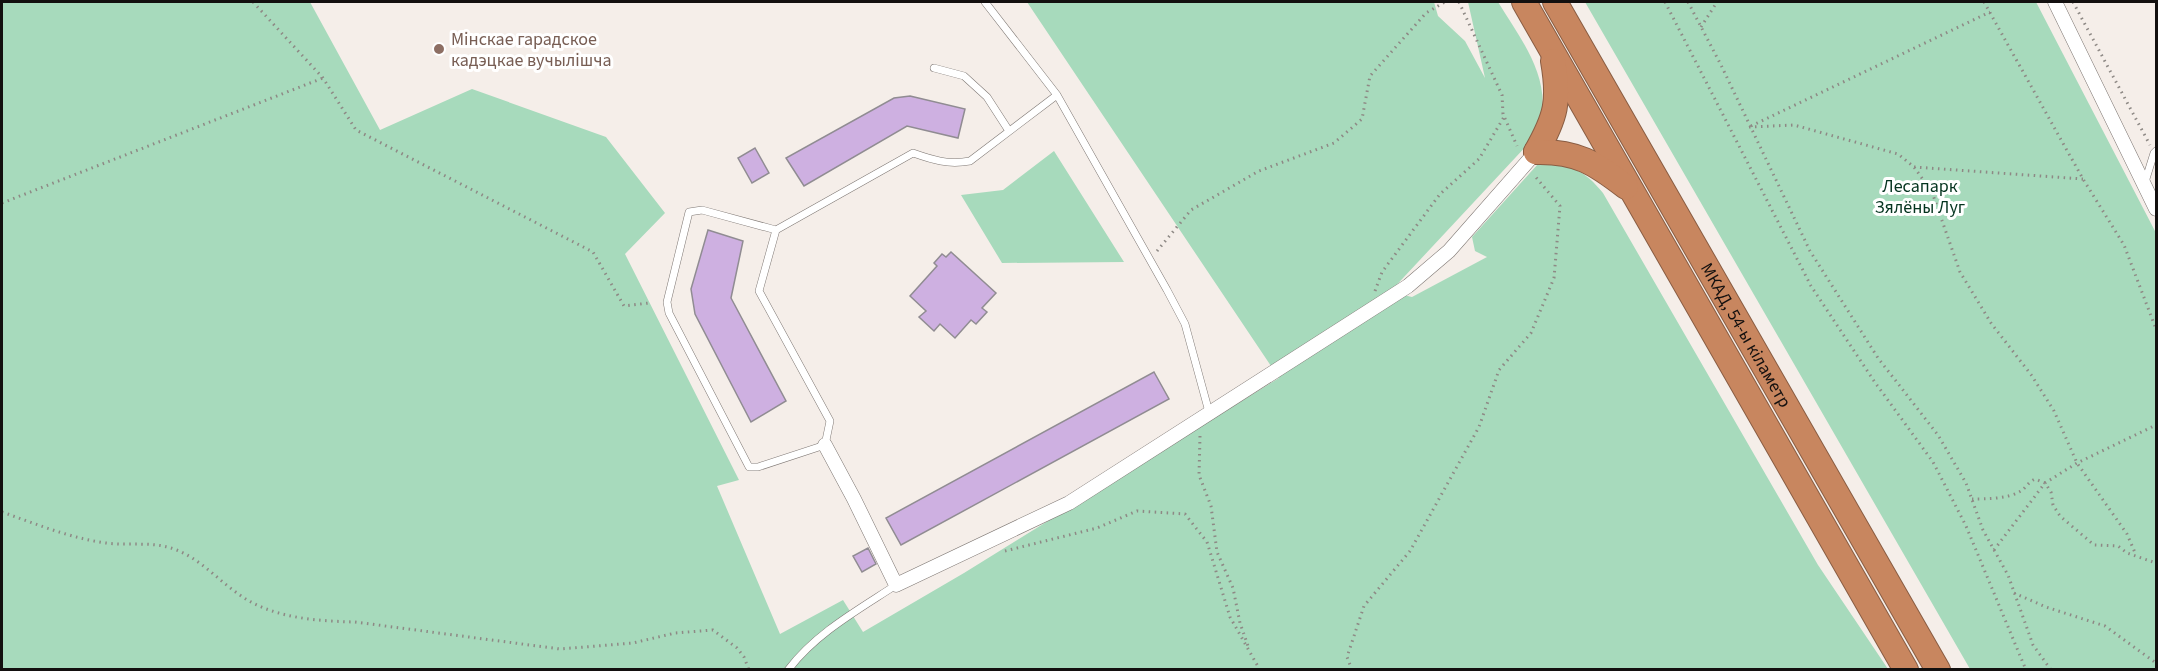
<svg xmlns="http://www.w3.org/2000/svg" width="2158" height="671" font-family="'Source Sans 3',sans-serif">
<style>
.green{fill:#a7dabc}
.building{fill:#ceb0e1;stroke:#908c92;stroke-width:1.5}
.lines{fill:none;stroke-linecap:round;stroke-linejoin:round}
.lane-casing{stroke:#7e7773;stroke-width:8}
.street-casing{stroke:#7e7773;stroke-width:15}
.highway-casing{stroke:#895d43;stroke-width:26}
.path{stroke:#8e8985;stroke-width:3;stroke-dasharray:1.5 4.5;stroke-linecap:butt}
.lane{stroke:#fff;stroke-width:7}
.street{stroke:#fff;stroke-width:14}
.highway{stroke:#c8865f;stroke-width:24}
.education-dot{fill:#8d6e63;stroke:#fff;stroke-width:2}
.labels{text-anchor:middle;stroke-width:6;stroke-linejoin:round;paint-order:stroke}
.education-label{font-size:18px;fill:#785e54;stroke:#fff;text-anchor:start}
.park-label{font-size:18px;fill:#04341f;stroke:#fff}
.street-label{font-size:18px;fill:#13100f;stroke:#fff}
</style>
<rect width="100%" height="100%" fill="#f5eee9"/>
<path class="green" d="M 2,2 L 310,2 L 380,130 L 472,89 L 606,137 L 665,213 L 625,254 L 739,480 L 717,486 L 780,634 L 843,600 L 863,632 L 964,573 L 1279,378 L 1027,2 L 1434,2 L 1438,16 L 1465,41 L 1485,78 L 1468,2 L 1498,2 C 1520,38 1552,77 1540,122 C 1538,130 1533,137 1529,143 L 1390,292 L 1412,297 L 1487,257 L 1475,251 L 1472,237 L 1538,164 C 1568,163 1584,169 1603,193 L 1818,565 L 1888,669 L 2,669 Z
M 1585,2 L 2036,2 L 2156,233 L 2156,669 L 1970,669 Z
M 1054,151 L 1124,262 L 1002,263 L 961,195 L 1003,190 Z"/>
<path class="building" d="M 910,96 L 965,109 L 958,138 L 907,126 L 804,186 L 786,158 L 894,98 Z
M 755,148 L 769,173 L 752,183 L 738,158 Z
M 708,230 L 743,241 L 731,298 L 786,401 L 751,422 L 695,314 L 691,289 Z
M 951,252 L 996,293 L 982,308 L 987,312 L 976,324 L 971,320 L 955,338 L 940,324 L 934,331 L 919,317 L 926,311 L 910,296 L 937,266 L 934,263 L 942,254 L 946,257 Z
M 1154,372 L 1169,399 L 901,545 L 886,518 Z
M 868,548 L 876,564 L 862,572 L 853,556 Z"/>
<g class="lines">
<defs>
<path id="lane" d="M 985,2 L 1057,95 L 1167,290 L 1185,324 L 1209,412
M 934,68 L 964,76 L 987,97 L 1009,131
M 2145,182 L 2154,153 L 2156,151
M 776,230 L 759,291 L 830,421 L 825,445 L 758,467 L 749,467 L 669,313 L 667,302 L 689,212 L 702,210 L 776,230 L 913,153 C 933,160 948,165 970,161 L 1057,95
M 788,670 C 816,633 858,610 896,585"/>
<path id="street" d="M 2055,2 L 2156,209
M 825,445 L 854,499 L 896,585 L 1069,503 L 1408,286 L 1449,251 L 1536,152"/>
<g id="highway">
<path d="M 1524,2 L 1906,670"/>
<path id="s1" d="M 1555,2 L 1938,670"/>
<path d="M 1536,152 C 1556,117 1560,101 1553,61"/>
<path d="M 1536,152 C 1577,151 1595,163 1626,187"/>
</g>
</defs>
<use href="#lane" class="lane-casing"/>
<use href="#street" class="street-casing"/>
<use href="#highway" class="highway-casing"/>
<path class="path" d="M 253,2 L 323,78 L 356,130 L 593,252 L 624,306 L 649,303
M 1459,2 L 1502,95 L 1503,114 L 1517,146
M 1665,2 L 1811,286 L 1874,381 L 1933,462 L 1966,526 L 2026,670
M 1688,2 L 1721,65 L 1810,251 L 1878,358 L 1938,435 L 1966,483 L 1983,530 L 2008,575 L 2033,645 L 2051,670
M 1984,2 L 2083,179 L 2124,245 L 2156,329
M 2073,2 L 2150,145
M 1701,27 L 1717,2
M 1751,126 L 1990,12
M 1749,127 L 1794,125 L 1898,154 L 1914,167 L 1932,192 L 1960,272 L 1991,323 L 2032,376 L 2054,411 L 2077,463 L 2127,534 L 2136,555
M 1914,167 L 2083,179
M 2,203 L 323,78
M 1157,251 L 1191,210 L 1259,171 L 1334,143 L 1362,119 L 1370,76 L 1426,13 L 1445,2
M 1375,291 L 1382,272 L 1440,194 L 1479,159 L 1504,117
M 1200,436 L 1199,475 L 1211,506 L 1217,552 L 1233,588 L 1240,623 L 1248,646
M 1972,499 C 1986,499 2008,499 2021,491 C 2026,488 2028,482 2035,479 L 2045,483 L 2051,492 L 2053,505 L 2060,516 L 2094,545 L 2118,546 L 2127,553 L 2156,563
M 2,512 C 36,524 70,538 106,543 C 129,546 152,541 174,549 C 199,558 216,578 237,593 C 270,618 315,621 355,622 L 560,649 L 633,643 L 675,633 L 713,630 L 737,648 L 744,657 L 749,670
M 1994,550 L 2045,483 L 2077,463 L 2156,425
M 1005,551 L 1097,528 L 1137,511 L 1185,514 L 1207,542 L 1230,617 L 1260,670
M 2014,593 L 2046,607 L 2105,626 L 2156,663
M 1352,670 L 1347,657 L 1364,606 L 1410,551 L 1479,427 L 1499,370 L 1531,333 L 1554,278 L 1560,206 L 1534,175"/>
<use href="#lane" class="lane"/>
<use href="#street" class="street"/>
<use href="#highway" class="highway"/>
</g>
<circle class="education-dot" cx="439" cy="49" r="6"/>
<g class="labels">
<g class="education-label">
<text x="451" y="45">Мінскае гарадское<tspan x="451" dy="21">кадэцкае вучылішча</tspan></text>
</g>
<g class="park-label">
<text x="1920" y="192">Лесапарк<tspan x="1920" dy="21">Зялёны Луг</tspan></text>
</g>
<g class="street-label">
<text dy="6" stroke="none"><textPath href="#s1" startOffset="384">МКАД, 54-ы кіламетр</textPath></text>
</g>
</g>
<rect width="2158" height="671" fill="none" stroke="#13100f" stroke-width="6"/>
</svg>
